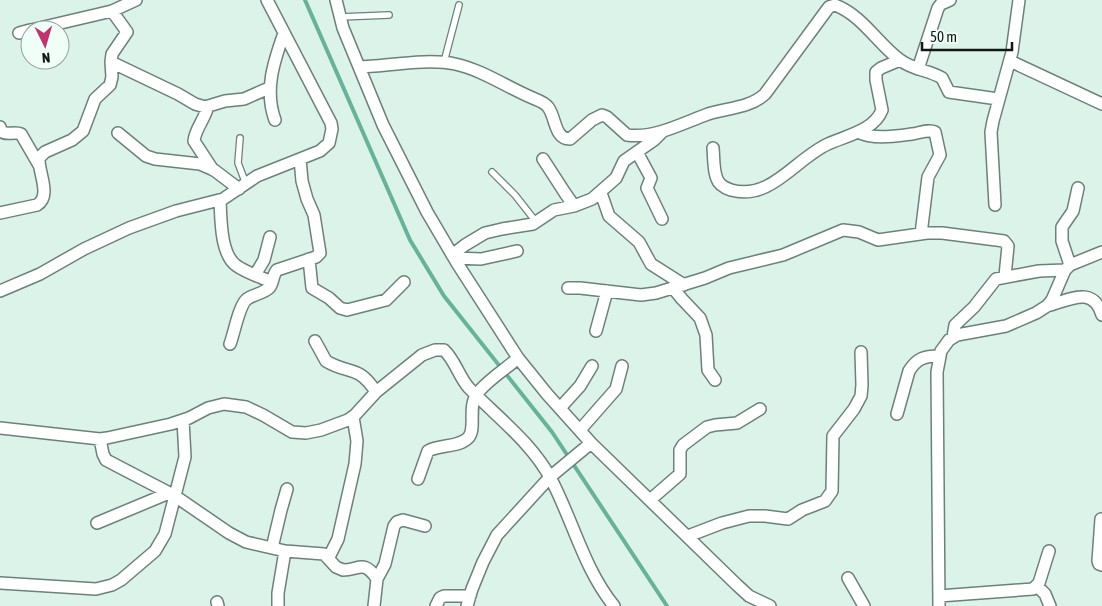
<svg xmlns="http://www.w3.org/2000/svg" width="1102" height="606" font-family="'Asap Condensed',sans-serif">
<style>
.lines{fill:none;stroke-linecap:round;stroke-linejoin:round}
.stream{stroke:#67b399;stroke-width:4}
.service-casing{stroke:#6c8179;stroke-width:8}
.minor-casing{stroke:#6c8179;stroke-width:14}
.service{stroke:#fff;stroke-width:5.5}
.minor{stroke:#fff;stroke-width:11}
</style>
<rect width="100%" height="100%" fill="#dcf3ea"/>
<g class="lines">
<path class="stream" d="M 305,0 L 410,240 L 444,296 L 552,432 L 667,606"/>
<defs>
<path id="service" d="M 340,17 L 389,15
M 444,62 L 459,5
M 240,138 L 238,163 L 246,184
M 492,172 L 515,195 L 537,223"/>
<path id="minor" d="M 336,0 L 343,28 L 383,125 L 427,212 L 457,263 L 518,358 L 547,394 L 591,443 L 737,585 L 749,596 L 770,606
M 31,30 L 112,11 L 136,0
M 19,33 L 30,30
M 1010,61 L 1102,104
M 111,62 L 178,94 L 195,104 L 205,107 L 225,101 L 244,99 L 269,88
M 359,67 C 387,66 428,58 455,64 C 483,70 508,88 535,99 C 540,101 545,103 548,107 C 556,117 554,139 570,139 L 592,120 L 602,115 L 607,117 L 627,135 C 654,139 683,123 708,114 C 727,108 750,108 765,94 L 826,11 L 829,7 L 835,5 C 863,16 877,43 900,60 C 913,70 929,70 942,78 L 949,92 L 998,99
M 918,69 L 938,8 L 941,4 L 950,0
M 208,106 C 205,119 195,129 194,141 L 213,170
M 275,120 C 264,90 274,61 284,33
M 0,127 L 1,131 C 6,136 14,131 21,134 L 39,165
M 858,132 C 874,140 896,136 912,134 C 920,133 928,129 935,132 L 940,155 L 928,177 L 921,234
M 118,133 L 146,156 L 155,159 L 200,164 L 214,170 L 239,189
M 713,148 C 714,157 713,170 717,179 C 719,185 725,188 731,190 C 771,201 795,159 828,144 C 845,136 874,131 882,110 L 876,80 L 876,72 L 881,68 L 900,60
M 637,152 L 651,178 L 647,188 L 662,219
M 543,159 L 565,193 L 574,206
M 601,193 L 609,216 L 639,242 L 651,264 L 684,285
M 220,200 C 221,218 220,255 237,266 C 247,273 260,277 272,282
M 995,205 L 991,132 L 993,121 L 1012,52 L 1019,0
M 0,213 L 37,205 C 52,196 38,172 39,158 L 45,152 L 72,140 L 83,131 L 95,99 L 110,85 L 112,77 L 111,62 L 112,54 L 127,32 L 112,11
M 452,255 L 465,245 L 485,233 L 502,229 L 533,224 L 554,210 L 574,206 L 592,199 L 616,178 L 624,161 L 654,140 L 662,132
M 455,258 L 481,259 L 517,251
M 309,259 L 312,288 L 329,298 L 340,308 L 347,310 L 386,300 L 404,282
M 1070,265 L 1062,241 L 1062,227 L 1073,211 L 1078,188
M 255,275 L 264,260 L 270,237
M 568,288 L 580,288 L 641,295 L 656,293 L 705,278 L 729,268 L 783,255 L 843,230 L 859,232 L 878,240 L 927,233 L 942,233 L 1004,241 L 1008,246 L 1005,276
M 673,288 L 682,299 L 700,318 L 706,335 L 708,370 L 715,380
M 0,291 L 40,274 L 84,249 L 129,228 L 176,211 L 223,199 L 257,176 L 320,151 L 329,143 L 332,129 L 331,123 L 267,0
M 1047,306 C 1070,300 1093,285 1102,315
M 596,331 L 607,291
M 953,337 L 955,325 L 974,307 L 996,279 L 1039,271 L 1065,270
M 315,341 L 326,361 C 349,375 358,364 376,392
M 230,344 C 234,334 239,305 247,299 C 254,294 262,294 269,288 C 274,283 272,275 277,270 L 316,257 L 320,253 L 314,215 L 307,199 L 302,181 L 300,159
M 560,408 L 580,386 L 592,366
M 897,414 L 909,371 C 917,358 925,356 939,356
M 0,428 L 100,439 L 107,438 L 171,424 L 189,418 L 208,408 L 224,404 L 246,407 L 263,415 L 292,432 L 306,433 L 321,430 L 348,420 L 355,415 L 376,392 L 422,355 L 435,350 L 444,350 C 455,360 459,377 469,388 C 497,417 532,443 551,479 C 573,521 584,569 614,606
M 580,430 L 616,389 L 622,366
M 100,439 L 103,454 L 106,460 L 175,496 L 229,533 L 246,542 L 285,551 L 324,554 L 336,567 L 343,570 C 359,570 364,559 377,579 L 374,606
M 418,479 L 428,451 C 440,444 458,448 468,438 C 477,429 467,408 477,394 C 486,381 506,369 518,358
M 650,500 L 680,474 L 680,450 L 683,445 L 707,427 L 715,425 L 737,423 L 760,409
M 1101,519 L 1098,561 L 1099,564 L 1102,565
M 97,523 L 169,493
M 688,536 L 722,523 L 749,516 L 765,516 L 788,519 L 802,510 L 825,501 L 832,491 L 833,436 L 854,409 L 861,396 L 862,385 L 861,352
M 272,548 L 281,510 L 287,489
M 329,557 L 338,539 L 355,464 L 357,441 L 353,417
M 848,578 L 864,606
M 377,579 L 385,564 L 394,526 L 397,522 L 403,520 L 425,526
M 0,583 L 96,589 L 112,585 L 121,580 L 155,551 L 165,534 L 185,457 L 183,420
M 1037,586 L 1045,594 L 1050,606
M 939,596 L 1033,589 L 1039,583 L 1049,551
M 217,602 L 218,606
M 278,606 L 278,593 L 285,551
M 436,606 L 440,598 L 444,596 L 470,596
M 467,606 L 472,589 L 483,562 L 497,535 L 550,477 L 591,443
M 939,606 L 937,372 L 941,351 L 949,340 L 957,335 L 1006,326 L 1036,313 L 1047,306 L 1052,300 L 1065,270 L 1070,265 L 1102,252"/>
</defs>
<use href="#service" class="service-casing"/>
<use href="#minor" class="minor-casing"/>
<use href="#service" class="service"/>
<use href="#minor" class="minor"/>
</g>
<g transform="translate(45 45) rotate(175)"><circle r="24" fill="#f0fef8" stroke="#96a29d"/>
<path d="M0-4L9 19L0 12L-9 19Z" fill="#bf346c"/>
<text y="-8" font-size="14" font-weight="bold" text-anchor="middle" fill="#101815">N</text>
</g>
<path d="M922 42v8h90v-8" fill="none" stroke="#101815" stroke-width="2.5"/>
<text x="930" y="42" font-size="15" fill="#101815" stroke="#f0fef8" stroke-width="4" paint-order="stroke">50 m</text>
</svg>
